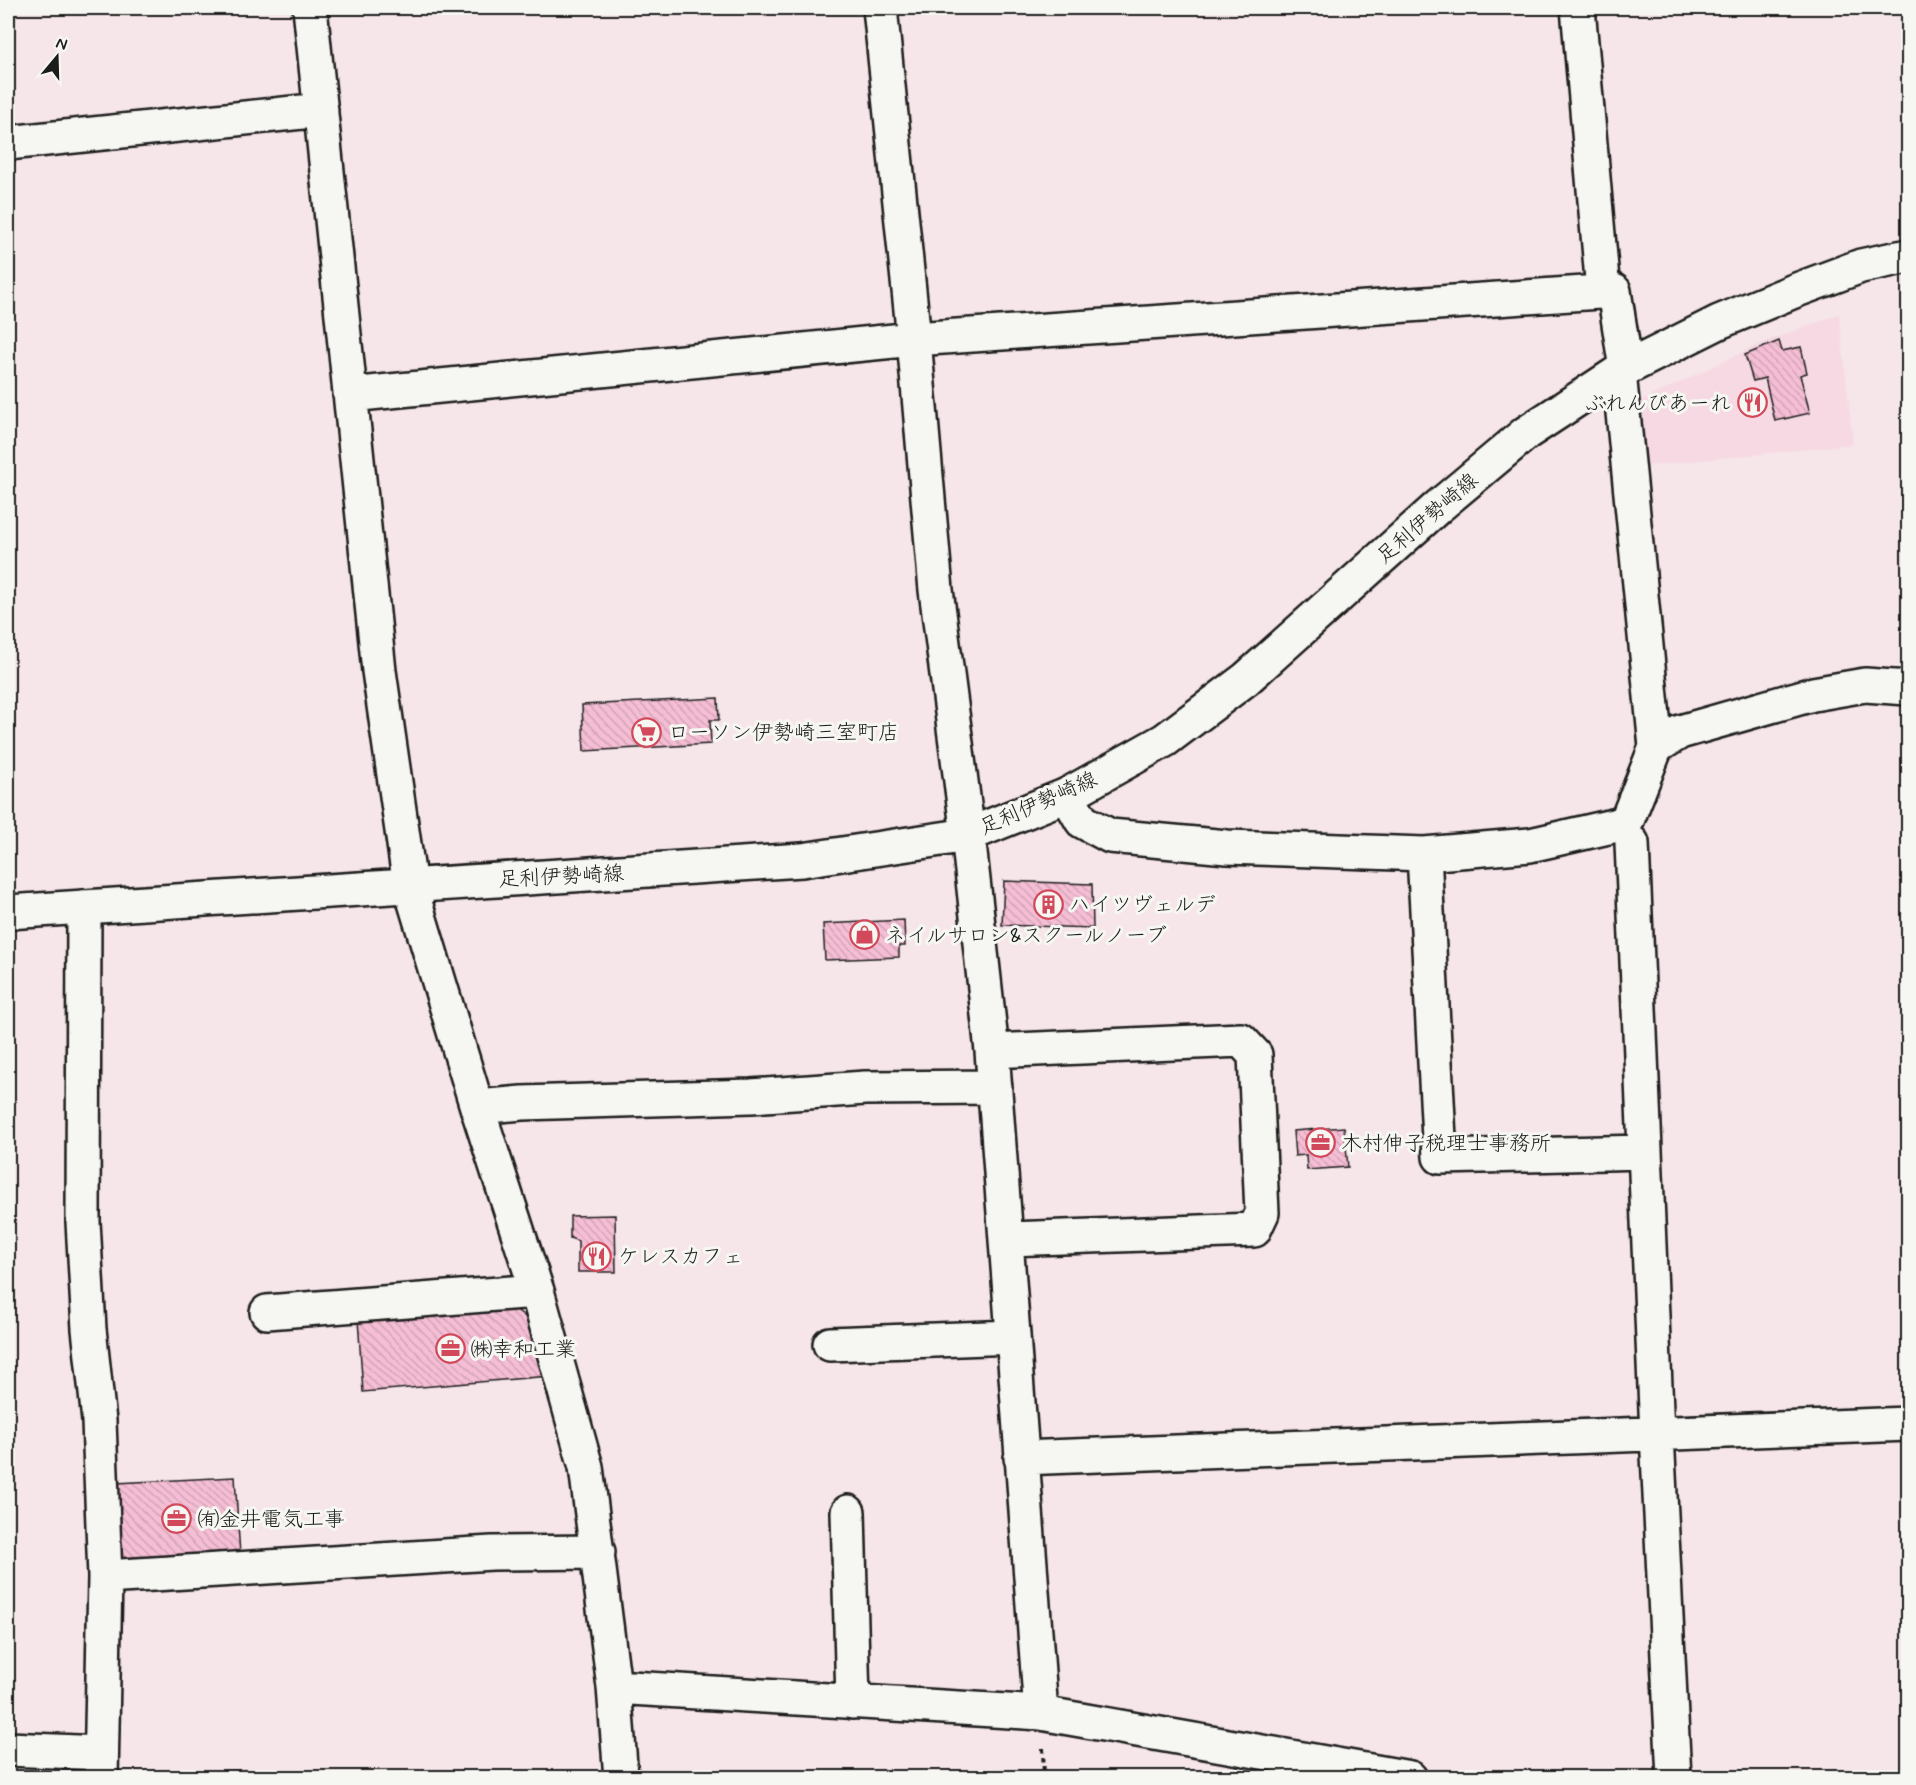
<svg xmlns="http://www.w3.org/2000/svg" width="1916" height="1785" font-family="Mynerve,'Klee One',sans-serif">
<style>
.built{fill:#f6d9e3}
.building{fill:url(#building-back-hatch);stroke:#1c1c1c;stroke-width:1.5}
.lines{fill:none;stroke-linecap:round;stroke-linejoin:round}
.minor-casing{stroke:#1c1c1c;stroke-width:38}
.major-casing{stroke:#1c1c1c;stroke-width:38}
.path{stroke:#1c1c1c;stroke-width:4;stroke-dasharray:4.5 4.5;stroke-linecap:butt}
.minor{stroke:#f6f6f2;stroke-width:33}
.major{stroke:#f6f6f2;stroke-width:33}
.labels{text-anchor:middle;stroke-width:6;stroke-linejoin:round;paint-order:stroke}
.poi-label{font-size:21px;fill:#1c1c1c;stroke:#f6f6f2;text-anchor:start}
.street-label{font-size:21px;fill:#1c1c1c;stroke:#f6f6f2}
</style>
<defs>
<pattern id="building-back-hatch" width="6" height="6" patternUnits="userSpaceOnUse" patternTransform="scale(1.5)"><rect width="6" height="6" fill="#f5bed5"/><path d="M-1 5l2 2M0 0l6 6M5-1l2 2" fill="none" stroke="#d1a3b6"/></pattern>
</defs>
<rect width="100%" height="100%" fill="#f6e5e9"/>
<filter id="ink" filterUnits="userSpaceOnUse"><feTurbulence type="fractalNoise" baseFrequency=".0167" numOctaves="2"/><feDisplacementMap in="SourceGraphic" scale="12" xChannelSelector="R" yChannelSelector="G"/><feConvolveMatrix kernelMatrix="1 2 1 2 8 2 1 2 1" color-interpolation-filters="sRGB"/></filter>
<g filter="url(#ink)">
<path class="built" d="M 1839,314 L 1853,444 L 1636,467 L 1629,407 L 1760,344 Z"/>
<path class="building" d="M 1779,341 L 1782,351 L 1801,347 L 1807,373 L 1800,375 L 1810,413 L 1775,421 L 1765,378 L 1753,381 L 1745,355 Z
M 718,698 L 719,720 L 710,720 L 711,744 L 584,751 L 582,705 Z
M 1004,881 L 1092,884 L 1093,928 L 1002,925 Z
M 904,920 L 905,946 L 899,946 L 899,957 L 825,960 L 823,924 Z
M 1344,1127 L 1348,1167 L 1307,1170 L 1306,1155 L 1295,1156 L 1293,1131 Z
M 615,1215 L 616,1272 L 578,1272 L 578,1241 L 570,1238 L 570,1216 Z
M 514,1308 L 532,1322 L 549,1376 L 363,1392 L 358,1319 Z
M 235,1477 L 240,1555 L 118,1563 L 116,1483 Z
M 273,1769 L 274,1778 L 189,1778 L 189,1773 Z"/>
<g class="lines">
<defs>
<path id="minor" d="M 310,8 L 379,671 L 410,886 L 477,1107 L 537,1291 L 586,1467 L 614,1687 L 621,1778
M 880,8 L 914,339 L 936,590 L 968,835 L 992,1051 L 1041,1713
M 1578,8 L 1603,291
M 8,143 L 321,110
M 350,395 L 914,339 L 1614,291 L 1626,369
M 1656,747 L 1680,732 L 1813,694 L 1865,685 L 1908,688
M 1067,795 L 1082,821 L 1110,836 L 1227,847 L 1424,854 L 1530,845 L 1626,823 L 1656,747 L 1619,372
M 1632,843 L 1657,1434 L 1674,1778
M 1424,854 L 1440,1157 L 1645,1152
M 84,907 L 83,1222 L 89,1329 L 99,1421 L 105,1577 L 101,1778
M 992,1051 L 1241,1040 L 1255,1055 L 1262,1213 L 1254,1230 L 1006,1239
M 477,1107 L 522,1103 L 751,1096 L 865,1088 L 995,1087
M 267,1312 L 537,1291
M 830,1344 L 1013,1337
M 1021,1458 L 1908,1424
M 848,1512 L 853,1702
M 105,1577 L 492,1553 L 598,1552
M 614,1687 L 1041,1713 L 1410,1778
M 8,1749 L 101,1753"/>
<path id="major" d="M 8,912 L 802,860 L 968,835 L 1067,795 L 1165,740 L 1246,679 L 1439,506 L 1526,433 L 1619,372 L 1719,322 L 1794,291 L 1861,266 L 1908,256"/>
</defs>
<use href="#minor" class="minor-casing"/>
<use href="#major" class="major-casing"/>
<path class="path" d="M 1043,1748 L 1044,1778"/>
<use href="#minor" class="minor"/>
<use href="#major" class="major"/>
</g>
</g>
<defs>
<symbol id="restaurant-ring" viewBox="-11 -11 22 22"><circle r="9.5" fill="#f6f6f2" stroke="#d1495b" stroke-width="1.5"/><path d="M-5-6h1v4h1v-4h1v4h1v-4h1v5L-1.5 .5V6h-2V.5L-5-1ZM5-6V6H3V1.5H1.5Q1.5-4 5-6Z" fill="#d1495b"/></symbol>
<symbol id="supermarket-ring" viewBox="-11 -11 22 22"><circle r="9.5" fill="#f6f6f2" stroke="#d1495b" stroke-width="1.5"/><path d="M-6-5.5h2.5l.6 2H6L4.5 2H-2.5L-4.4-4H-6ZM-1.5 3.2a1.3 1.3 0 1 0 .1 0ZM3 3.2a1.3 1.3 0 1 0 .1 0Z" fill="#d1495b"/></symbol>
<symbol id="building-ring" viewBox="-11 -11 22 22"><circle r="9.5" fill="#f6f6f2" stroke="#d1495b" stroke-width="1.5"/><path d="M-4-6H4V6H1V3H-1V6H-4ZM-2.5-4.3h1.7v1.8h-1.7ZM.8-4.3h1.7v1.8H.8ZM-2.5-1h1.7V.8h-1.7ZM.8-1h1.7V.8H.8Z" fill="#d1495b"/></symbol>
<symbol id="shop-ring" viewBox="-11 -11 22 22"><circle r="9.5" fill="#f6f6f2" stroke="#d1495b" stroke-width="1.5"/><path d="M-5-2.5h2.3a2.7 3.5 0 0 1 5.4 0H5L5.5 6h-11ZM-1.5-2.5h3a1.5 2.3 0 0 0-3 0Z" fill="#d1495b"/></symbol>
<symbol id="office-ring" viewBox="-11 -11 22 22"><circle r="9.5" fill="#f6f6f2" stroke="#d1495b" stroke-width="1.5"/><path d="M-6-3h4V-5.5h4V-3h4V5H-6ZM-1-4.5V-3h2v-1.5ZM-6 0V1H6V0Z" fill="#d1495b"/></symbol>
</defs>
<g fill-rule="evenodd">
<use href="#restaurant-ring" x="1736" y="386" width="33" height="33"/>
<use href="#supermarket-ring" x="630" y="716" width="33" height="33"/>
<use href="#building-ring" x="1032" y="888" width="33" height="33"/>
<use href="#shop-ring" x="848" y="918" width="33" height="33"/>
<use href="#office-ring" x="1304" y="1126" width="33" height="33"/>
<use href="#restaurant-ring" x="580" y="1240" width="33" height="33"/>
<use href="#office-ring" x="434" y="1332" width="33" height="33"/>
<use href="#office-ring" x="160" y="1502" width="33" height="33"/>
</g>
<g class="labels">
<g class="poi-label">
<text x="1731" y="410" text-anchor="end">ぶれんびあーれ</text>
<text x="668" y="739">ローソン伊勢崎三室町店</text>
<text x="1069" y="911">ハイツヴェルデ</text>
<text x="885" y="942">ネイルサロン&amp;スクールノーブ</text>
<text x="1341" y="1150">木村伸子税理士事務所</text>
<text x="618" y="1263">ケレスカフェ</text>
<text x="471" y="1356">㈱幸和工業</text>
<text x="198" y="1526">㈲金井電気工事</text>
</g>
<g class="street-label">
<text transform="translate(1427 518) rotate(-41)" y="7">足利伊勢崎線</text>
<text transform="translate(1038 803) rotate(-24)" y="7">足利伊勢崎線</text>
<text transform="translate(561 876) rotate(-3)" y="7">足利伊勢崎線</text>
</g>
</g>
<rect width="1916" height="1785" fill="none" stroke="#f6f6f2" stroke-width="30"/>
<rect x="15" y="15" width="1886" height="1755" fill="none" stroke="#1c1c1c" stroke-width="2" filter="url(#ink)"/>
<g transform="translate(57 57) rotate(19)" stroke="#f6f6f2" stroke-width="4.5" paint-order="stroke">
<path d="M0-4.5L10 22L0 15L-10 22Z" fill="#1c1c1c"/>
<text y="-9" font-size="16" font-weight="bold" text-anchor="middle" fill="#1c1c1c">N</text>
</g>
</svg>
